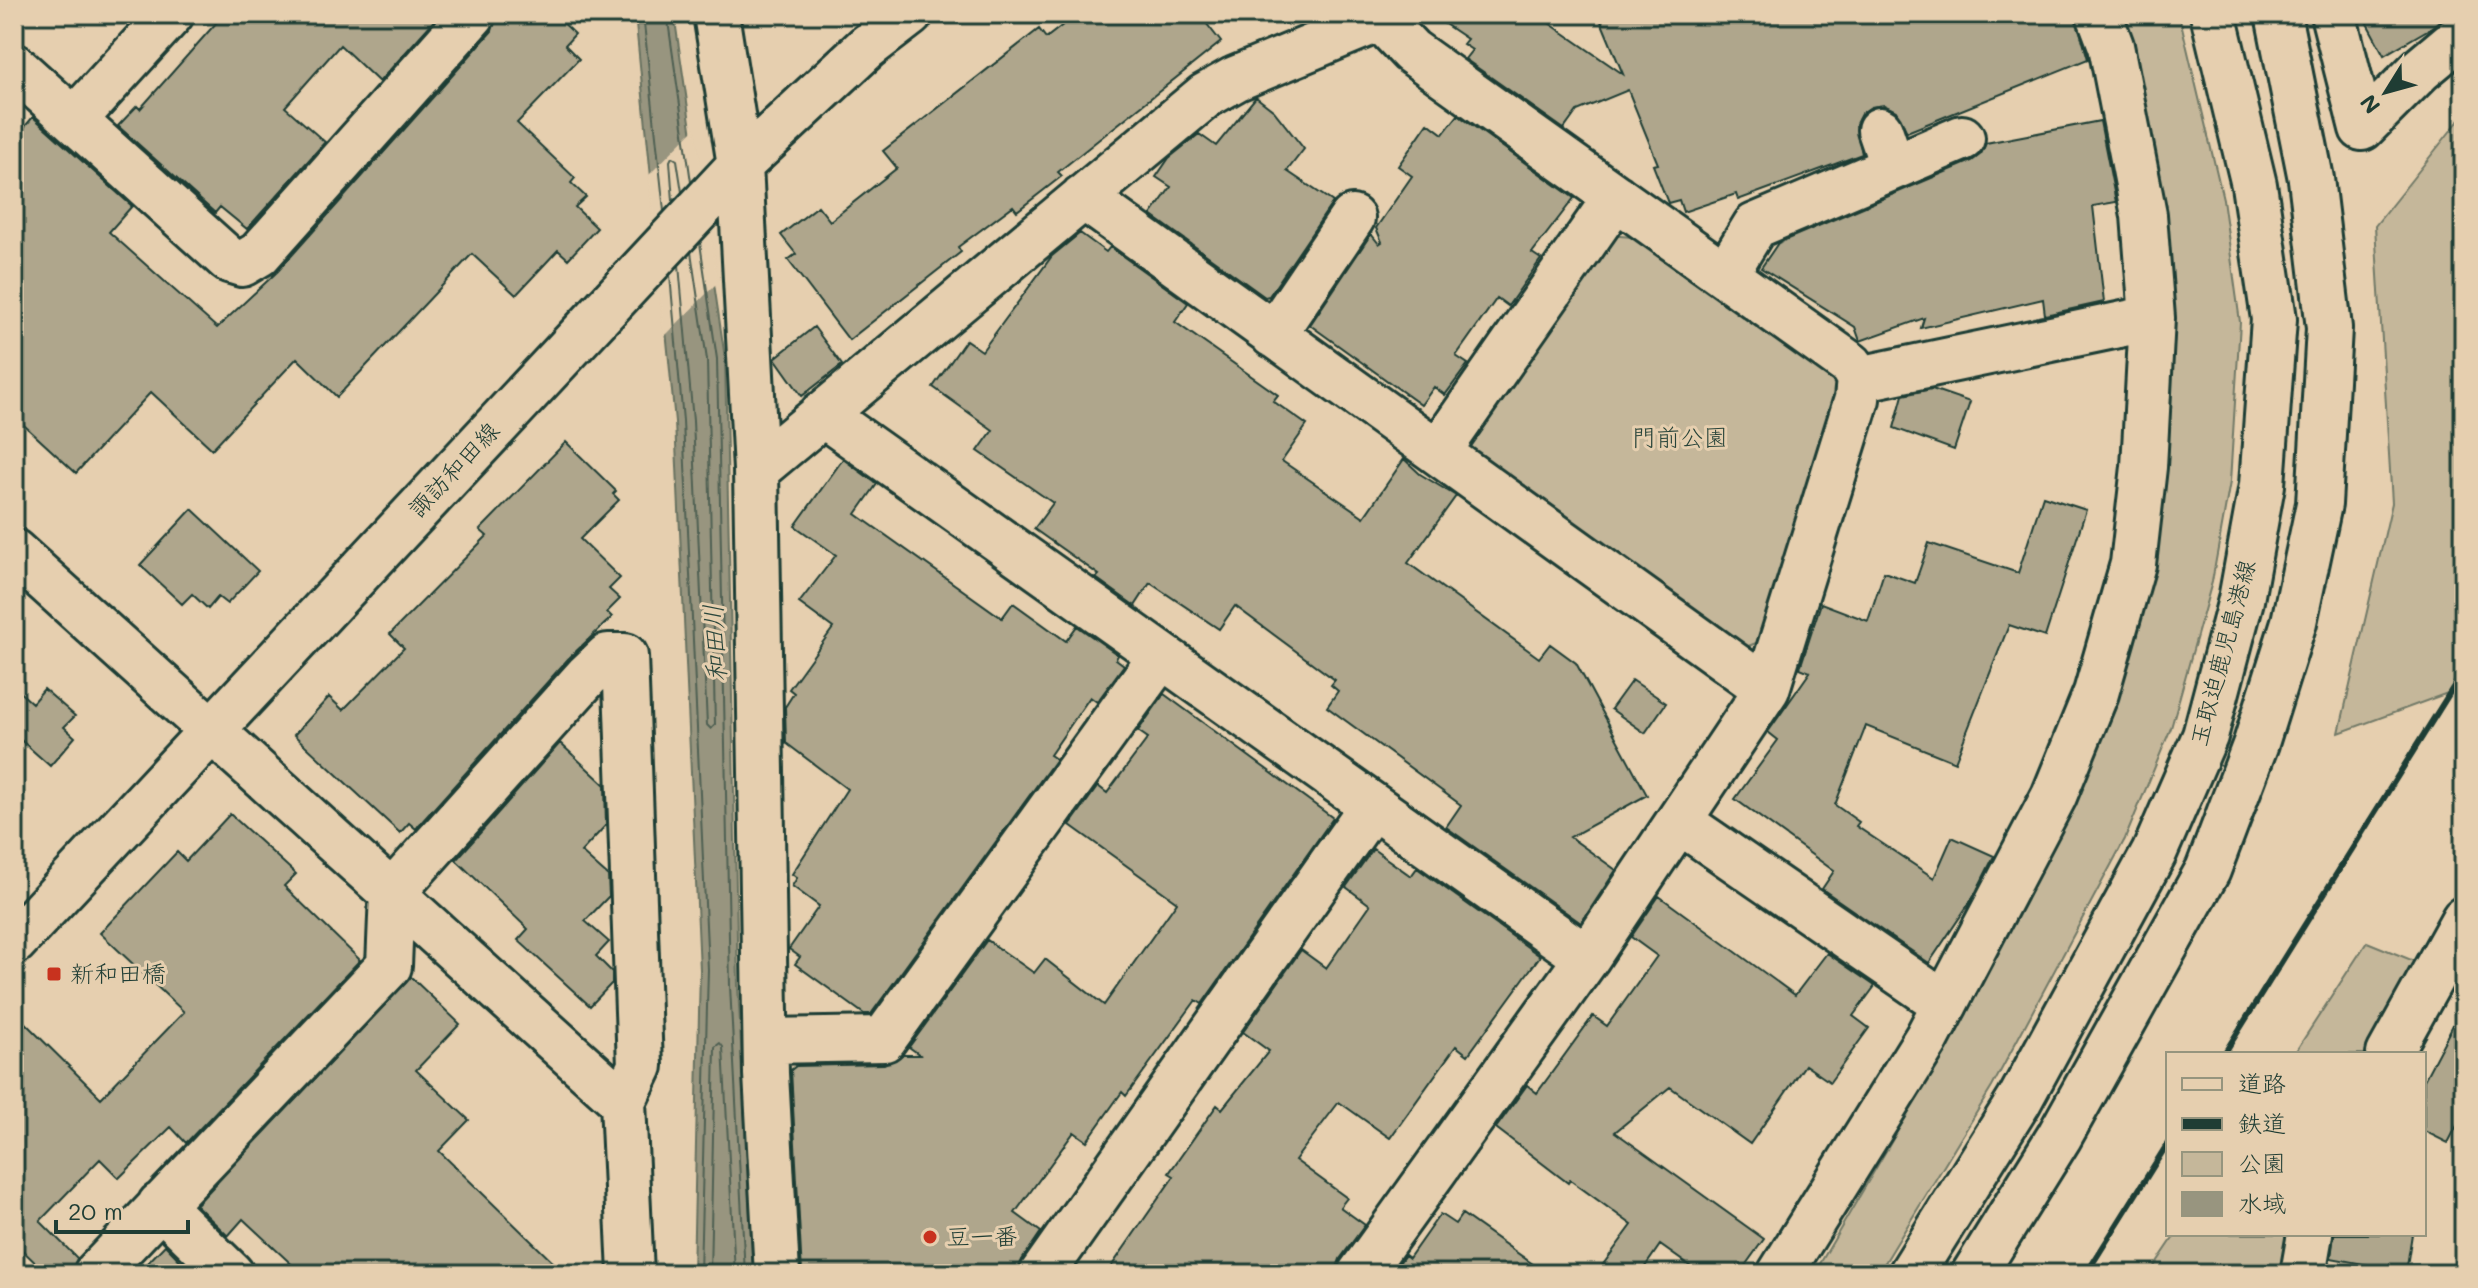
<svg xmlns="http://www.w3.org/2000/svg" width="2478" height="1288" font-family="Mali,'Klee One',sans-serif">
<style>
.green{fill:#c5b79a;stroke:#727a67;stroke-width:2}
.water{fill:#98957f;stroke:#687261;stroke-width:2}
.pier{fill:#e6cfaf}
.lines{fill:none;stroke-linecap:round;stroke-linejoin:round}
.shore{stroke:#4f6052;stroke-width:2}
.building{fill:#afa68c;stroke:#1f3d34;stroke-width:2}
.minor-casing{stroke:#1f3d34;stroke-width:50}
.major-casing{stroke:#1f3d34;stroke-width:50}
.minor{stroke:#e6cfaf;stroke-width:44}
.major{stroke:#e6cfaf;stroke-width:44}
.rail{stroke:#1f3d34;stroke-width:6}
.poi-dot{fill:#c8321e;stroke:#e6cfaf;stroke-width:3}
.labels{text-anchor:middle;stroke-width:6;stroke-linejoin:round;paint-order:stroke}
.park-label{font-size:24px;fill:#274339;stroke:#e6cfaf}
.street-label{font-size:24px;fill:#1f3d34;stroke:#e6cfaf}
.poi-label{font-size:24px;fill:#1f3d34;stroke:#e6cfaf;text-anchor:start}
.water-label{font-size:26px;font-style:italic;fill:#2b463c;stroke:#e6cfaf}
</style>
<rect width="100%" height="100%" fill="#e6cfaf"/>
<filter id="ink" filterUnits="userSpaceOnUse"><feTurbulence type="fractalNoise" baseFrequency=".0125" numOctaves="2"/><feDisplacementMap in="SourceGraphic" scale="16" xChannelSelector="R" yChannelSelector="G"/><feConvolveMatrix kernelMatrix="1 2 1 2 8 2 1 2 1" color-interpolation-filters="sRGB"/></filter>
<g filter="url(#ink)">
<path class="green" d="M 2119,14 L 2179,14 L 2223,199 L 2240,322 L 2230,482 L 2212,582 L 2171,728 L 2125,839 L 1992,1087 L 1878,1274 L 1814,1274 L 1942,1055 L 2151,572 Z
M 2464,114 L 2464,687 L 2339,733 L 2392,503 L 2375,226 Z
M 1608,235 L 1632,237 L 1834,381 L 1838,395 L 1766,639 L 1741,649 L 1471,453 L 1466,439 Z
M 2367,942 L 2414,961 L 2371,1054 L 2294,1054 Z
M 2176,1234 L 2294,1234 L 2286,1274 L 2149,1274 Z"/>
<path class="water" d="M 635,14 L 674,14 L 725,358 L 738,986 L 753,1274 L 693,1274 L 700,970 L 675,422 Z"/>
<path class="pier" d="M 695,128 L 718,282 L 664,337 L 649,175 Z"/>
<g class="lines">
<path class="shore" d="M 643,14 L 664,211
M 667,14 L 691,182
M 673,201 L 670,161 L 672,157 L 677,160 L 682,192
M 700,243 L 717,359 L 730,986 L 745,1274
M 679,265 L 693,421 L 707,725 L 711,729 L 715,725 L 707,360 L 691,252
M 670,275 L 683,421 L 708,969 L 700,1274
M 710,1274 L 715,1047 L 720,1043 L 723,1047 L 735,1274"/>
</g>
<path class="building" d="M 224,14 L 440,14 L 379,82 L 340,45 L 285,107 L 325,142 L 247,229 L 220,207 L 215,213 L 118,126 L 137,106 L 140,109 Z
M 497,14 L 554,14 L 575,34 L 565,45 L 579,59 L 517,123 L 575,178 L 571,183 L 586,197 L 575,207 L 597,228 L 568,259 L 558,250 L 516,295 L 472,254 L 337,397 L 297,358 L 212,449 L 151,392 L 76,473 L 14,416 L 14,139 L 33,117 L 132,206 L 109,232 L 217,328 L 278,271 L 492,31 Z
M 1077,14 L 1199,14 L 1221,42 L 1058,172 L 1062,176 L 1017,211 L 1013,206 L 958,247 L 961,252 L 849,340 L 788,260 L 796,254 L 781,235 L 818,206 L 830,221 L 897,168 L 883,151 L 1039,29 L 1046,38 Z
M 1430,14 L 1536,14 L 1623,74 L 1598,14 L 2075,14 L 2088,59 L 1907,132 L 1896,111 L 1884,105 L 1871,107 L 1861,114 L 1856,124 L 1862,154 L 1738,200 L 1736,194 L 1683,212 L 1679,200 L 1668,203 L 1653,165 L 1658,164 L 1628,90 L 1577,111 L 1564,129 L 1465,59 L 1472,50 L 1463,44 L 1467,39 Z
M 2362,14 L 2448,14 L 2429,29 L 2384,55 Z
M 1256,97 L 1274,111 L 1304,149 L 1287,171 L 1333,202 L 1269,296 L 1265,297 L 1151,215 L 1171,187 L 1156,177 L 1169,158 L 1199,134 L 1216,146 Z
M 1458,115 L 1574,198 L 1532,253 L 1541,259 L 1508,306 L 1497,298 L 1456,356 L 1468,364 L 1445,395 L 1434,387 L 1421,405 L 1310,325 L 1371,234 L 1379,244 L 1382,242 L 1376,228 L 1412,176 L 1398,166 L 1428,123 L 1443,134 Z
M 2100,121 L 2116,202 L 2093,206 L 2104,302 L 2045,315 L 2043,299 L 1921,328 L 1924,318 L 1860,341 L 1855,327 L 1761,268 L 1778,243 L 1972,161 L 1981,154 L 1986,143 Z
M 1080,233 L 1106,252 L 1110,247 L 1188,303 L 1175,322 L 1278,395 L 1273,401 L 1307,425 L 1282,461 L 1364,517 L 1404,459 L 1420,474 L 1456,496 L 1408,563 L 1539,658 L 1550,644 L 1576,663 L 1647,795 L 1570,837 L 1616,870 L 1581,923 L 1446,827 L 1461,805 L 1327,707 L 1338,691 L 1331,685 L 1335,680 L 1235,606 L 1219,629 L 1150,583 L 1135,606 L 1096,578 L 1099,575 L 1034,529 L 1053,503 L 978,451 L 993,430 L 933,387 L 966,340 L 982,351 L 1052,256 Z
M 814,327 L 842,365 L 802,396 L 775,358 Z
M 1932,389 L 1970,402 L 1954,450 L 1894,428 L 1903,395 Z
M 566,442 L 616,491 L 613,494 L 619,500 L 580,539 L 620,578 L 609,589 L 620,599 L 607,612 L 612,617 L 568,659 L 419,825 L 416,829 L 409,823 L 400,833 L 294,735 L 329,697 L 343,710 L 404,648 L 390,634 L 487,536 L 480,530 Z
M 843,459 L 877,484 L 856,514 L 1002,618 L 1013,603 L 1066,641 L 1077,626 L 1118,655 L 1116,659 L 1124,665 L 1097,702 L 1090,697 L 1050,755 L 1056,759 L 871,1014 L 864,1014 L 795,964 L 800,957 L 789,949 L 819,906 L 792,886 L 797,878 L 792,874 L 847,789 L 786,743 L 785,707 L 794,693 L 789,689 L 833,628 L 799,603 L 836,555 L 795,526 Z
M 2043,496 L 2086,510 L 2045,637 L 2009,625 L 1955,762 L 1866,726 L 1835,805 L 1859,822 L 1856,826 L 1934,878 L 1952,837 L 1994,856 L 1974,896 L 1929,963 L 1822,889 L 1834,871 L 1735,799 L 1778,740 L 1768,732 L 1810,672 L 1800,668 L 1821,603 L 1868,621 L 1884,572 L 1915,583 L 1929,543 L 2018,573 Z
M 192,509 L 258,571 L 227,604 L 218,597 L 208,609 L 192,594 L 182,604 L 140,565 Z
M 1632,680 L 1666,703 L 1645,733 L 1611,709 Z
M 14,687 L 32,703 L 44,689 L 75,716 L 64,727 L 75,737 L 50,766 L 14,734 Z
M 1164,694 L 1333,818 L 1202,1004 L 1196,1000 L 1126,1096 L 1122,1092 L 1087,1141 L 1074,1132 L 1015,1213 L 1041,1232 L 1022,1260 L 1017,1274 L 802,1274 L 791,1070 L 796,1066 L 884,1064 L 902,1055 L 920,1055 L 909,1047 L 987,940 L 1034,973 L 1045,959 L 1104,1005 L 1177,902 L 1070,825 L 1098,786 L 1107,793 L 1148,738 L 1138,731 Z
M 560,743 L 605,785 L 606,825 L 581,852 L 608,876 L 609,896 L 585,921 L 609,942 L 596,956 L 612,972 L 612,983 L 590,1006 L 518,940 L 528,929 L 456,860 Z
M 230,814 L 296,874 L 284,886 L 360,960 L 186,1143 L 171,1127 L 119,1178 L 100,1159 L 40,1221 L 77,1258 L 72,1274 L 47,1274 L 16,1244 L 14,1247 L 14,1012 L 101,1098 L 184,1012 L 100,933 L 177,852 L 186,861 Z
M 1373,849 L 1411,876 L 1417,868 L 1540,956 L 1468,1055 L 1456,1046 L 1390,1138 L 1339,1102 L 1295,1160 L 1347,1198 L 1340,1207 L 1365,1225 L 1340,1259 L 1335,1274 L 1106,1274 L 1174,1176 L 1169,1173 L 1217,1105 L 1222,1109 L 1269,1051 L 1243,1032 L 1301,950 L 1326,968 L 1370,905 L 1346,887 Z
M 1659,896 L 1795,995 L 1827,953 L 1875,986 L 1853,1016 L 1869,1028 L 1830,1082 L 1805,1065 L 1750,1144 L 1670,1087 L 1615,1132 L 1764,1239 L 1739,1274 L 1701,1274 L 1660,1245 L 1640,1274 L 1596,1274 L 1632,1225 L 1570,1180 L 1568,1183 L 1496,1128 L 1527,1085 L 1537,1093 L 1593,1016 L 1607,1026 L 1657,956 L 1631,937 Z
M 411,977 L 460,1024 L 416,1070 L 469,1120 L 439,1151 L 565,1274 L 302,1274 L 243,1219 L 228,1236 L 196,1205 Z
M 2464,1004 L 2464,1112 L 2448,1143 L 2424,1131 L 2424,1080 Z
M 1440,1214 L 1455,1224 L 1462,1214 L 1547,1274 L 1391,1274 L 1405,1255 L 1409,1258 Z
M 2334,1234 L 2412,1234 L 2406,1272 L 2331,1258 Z
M 165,1245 L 193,1274 L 137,1274 Z"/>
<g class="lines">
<defs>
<path id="minor" d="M 716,14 L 740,165 L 756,470 L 766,1074 L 777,1274
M 2333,14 L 2362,128 L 2420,70 L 2464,33
M 14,66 L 229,260 L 242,264 L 259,254 L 473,14
M 75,119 L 171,14
M 1880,130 L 1892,165
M 1083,197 L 1767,689
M 1725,275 L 1755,226 L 1962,138
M 1273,335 L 1352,218
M 1859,379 L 2152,318
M 822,414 L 1587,958
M 1438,452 L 1616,197
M 756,470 L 1205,96 L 1235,79 L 1392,14
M 14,552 L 623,1102 L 631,1274
M 1679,821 L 1945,1004
M 14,942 L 740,165 L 867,47 L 910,14
M 767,1041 L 884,1039 L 1161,656
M 2389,1054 L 2464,919
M 160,1205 L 231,1274
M 96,1274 L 389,966 L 392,893 L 587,676 L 608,656 L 625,656 L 640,1066 L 623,1102
M 1042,1274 L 1372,806
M 1360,1274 L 1587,958 L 1767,689 L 1857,399 L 1859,379 L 1851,365 L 1411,51 L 1376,14
M 1780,1274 L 1927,1038 L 2054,796 L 2096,693 L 2133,564 L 2144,467 L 2152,318 L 2144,215 L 2111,46 L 2099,14
M 2303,1274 L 2310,1234"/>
<path id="major" d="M 1911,1274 L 2019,1101 L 2154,853 L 2205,736 L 2241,600 L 2262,485 L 2274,319 L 2254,185 L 2213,14
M 1974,1274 L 2059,1137 L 2208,870 L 2256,743 L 2294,622 L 2319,504 L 2329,328 L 2311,179 L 2278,14"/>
</defs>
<use href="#minor" class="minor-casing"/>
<use href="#major" class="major-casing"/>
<use href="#minor" class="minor"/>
<use href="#major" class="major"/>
<path class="rail" d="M 2224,1054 L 2464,670
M 2086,1274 L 2168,1143"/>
</g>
</g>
<g class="poi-dot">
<rect x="46" y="966" width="16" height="16" rx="4"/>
<circle cx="930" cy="1237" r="8"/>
</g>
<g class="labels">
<g class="park-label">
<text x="1680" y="446">門前公園</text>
</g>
<g class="street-label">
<text transform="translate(454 470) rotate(-47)" y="8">諏訪和田線</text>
<text transform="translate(2223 653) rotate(-75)" y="8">玉取迫鹿児島港線</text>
</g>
<g class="poi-label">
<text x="70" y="982">新和田橋</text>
<text x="946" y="1245">豆一番</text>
</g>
<g class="water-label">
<text transform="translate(715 643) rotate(-93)" y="9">和田川</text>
</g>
</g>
<rect width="2478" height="1288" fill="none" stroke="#e6cfaf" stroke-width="48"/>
<rect x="24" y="24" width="2430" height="1240" fill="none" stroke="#1f3d34" stroke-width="3" filter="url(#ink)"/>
<rect x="2166" y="1052" width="260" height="184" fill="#e6cfaf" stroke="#96957e" stroke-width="2"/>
<rect x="2182" y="1078" width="40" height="12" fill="#e6cfaf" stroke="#96957e" stroke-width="2"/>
<text x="2238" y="1092" font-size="24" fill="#1f3d34">道路</text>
<rect x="2182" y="1118" width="40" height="12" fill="#1f3d34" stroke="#96957e" stroke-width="2"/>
<text x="2238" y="1132" font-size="24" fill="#1f3d34">鉄道</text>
<rect x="2182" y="1152" width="40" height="24" fill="#c5b79a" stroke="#96957e" stroke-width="2"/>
<text x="2238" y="1172" font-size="24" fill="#1f3d34">公園</text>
<rect x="2182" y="1192" width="40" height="24" fill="#98957f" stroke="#96957e" stroke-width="2"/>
<text x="2238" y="1212" font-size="24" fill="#1f3d34">水域</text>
<g transform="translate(2386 92) rotate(233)" stroke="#e6cfaf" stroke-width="6" paint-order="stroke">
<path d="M0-6L14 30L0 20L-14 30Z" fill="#1f3d34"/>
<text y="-12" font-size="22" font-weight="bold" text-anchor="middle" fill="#1f3d34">N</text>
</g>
<path d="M56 1220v12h132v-12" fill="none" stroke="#1f3d34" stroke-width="4"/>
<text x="68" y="1220" font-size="24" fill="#1f3d34" stroke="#e6cfaf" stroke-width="6" paint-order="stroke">20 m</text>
</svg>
